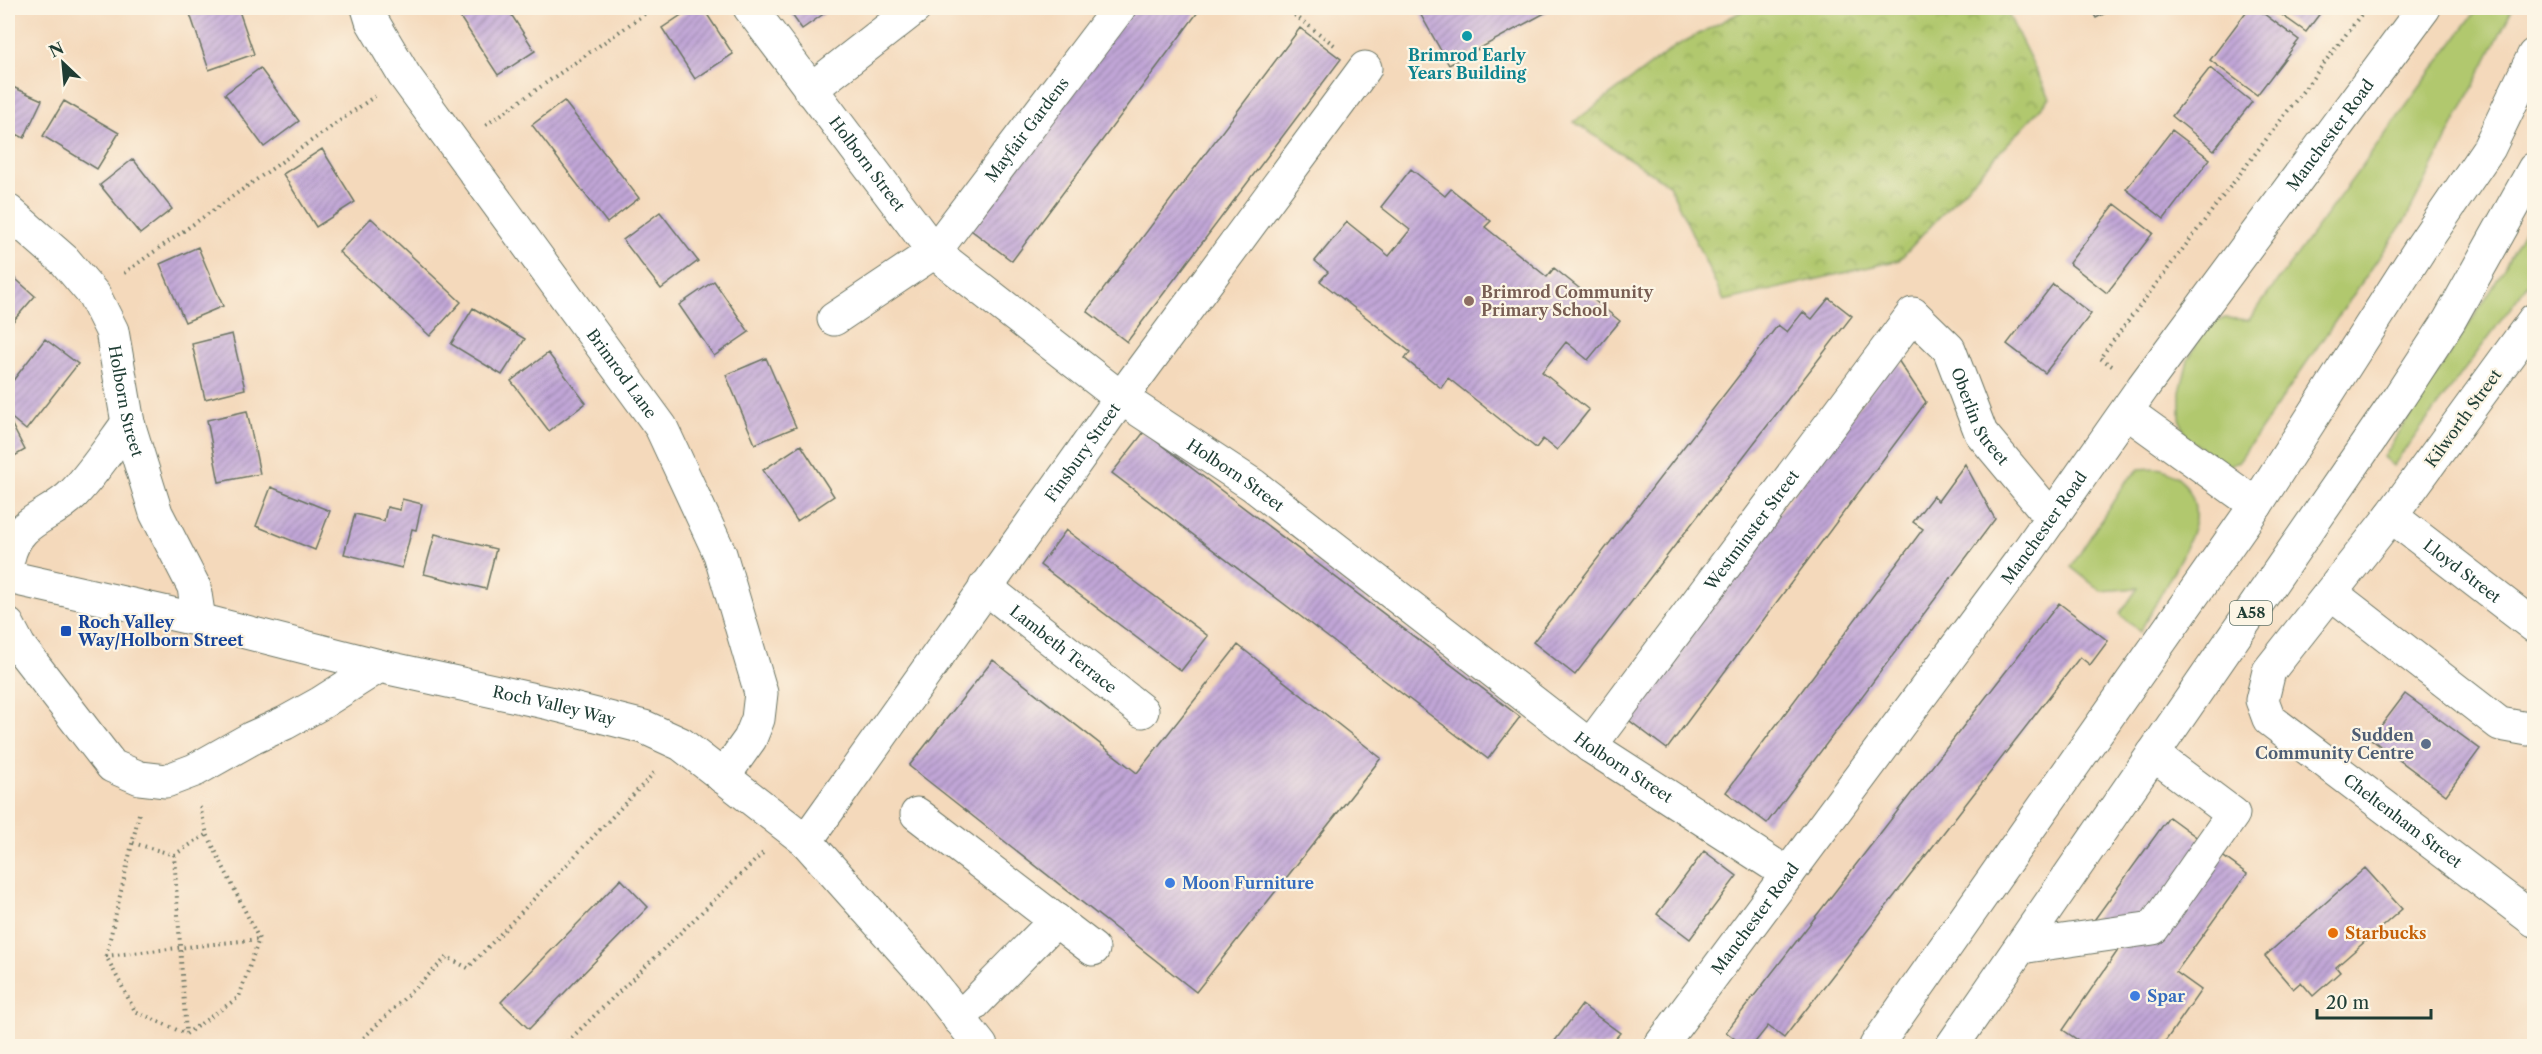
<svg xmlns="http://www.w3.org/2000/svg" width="2542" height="1054" font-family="'Libre Caslon Text',serif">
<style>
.grass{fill:#b1c86e;stroke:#688251;stroke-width:1.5}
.park{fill:url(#park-crowns);stroke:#688251;stroke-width:1.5}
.building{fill:url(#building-hatch)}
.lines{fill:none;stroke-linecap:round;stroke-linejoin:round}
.minor-casing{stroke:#6a7463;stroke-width:35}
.major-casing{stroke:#6a7463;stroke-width:35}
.highway-casing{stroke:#6a7463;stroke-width:35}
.path{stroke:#6a7463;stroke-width:4;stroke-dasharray:1.5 4.5;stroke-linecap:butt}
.minor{stroke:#fff;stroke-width:33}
.major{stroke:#fff;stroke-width:33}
.highway{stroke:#fff;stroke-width:33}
.culture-dot{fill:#0f9aa8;stroke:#fcf5e5;stroke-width:2}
.education-dot{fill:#8d6e63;stroke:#fcf5e5;stroke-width:2}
.transit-dot{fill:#1a4fb4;stroke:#fcf5e5;stroke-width:2}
.service-dot{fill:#5c6f8a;stroke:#fcf5e5;stroke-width:2}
.shop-dot{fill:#3f7fe0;stroke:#fcf5e5;stroke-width:2}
.food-dot{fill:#e8710a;stroke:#fcf5e5;stroke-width:2}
.labels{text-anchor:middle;stroke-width:4.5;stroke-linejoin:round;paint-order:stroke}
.shield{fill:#fcf5e5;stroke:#617469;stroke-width:1.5}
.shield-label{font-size:15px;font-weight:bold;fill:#1f3d34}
.culture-label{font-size:16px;font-weight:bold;fill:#0d838f;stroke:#fcf5e5}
.street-label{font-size:16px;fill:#1f3d34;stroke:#fcf5e5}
.education-label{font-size:16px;font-weight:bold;fill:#785e54;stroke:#fcf5e5;text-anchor:start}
.transit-label{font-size:16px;font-weight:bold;fill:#164399;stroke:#fcf5e5;text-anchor:start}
.service-label{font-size:16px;font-weight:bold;fill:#4e5e75;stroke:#fcf5e5;text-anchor:end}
.shop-label{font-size:16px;font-weight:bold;fill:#366cbe;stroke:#fcf5e5;text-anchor:start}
.food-label{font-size:16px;font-weight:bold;fill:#c56008;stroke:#fcf5e5;text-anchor:start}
</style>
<defs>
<pattern id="park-crowns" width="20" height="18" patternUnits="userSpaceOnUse" patternTransform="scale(1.5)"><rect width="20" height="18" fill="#b1c86e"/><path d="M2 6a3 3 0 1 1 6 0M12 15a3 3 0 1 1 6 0" fill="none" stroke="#8fa45b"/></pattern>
<pattern id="building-hatch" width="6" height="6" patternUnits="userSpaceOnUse" patternTransform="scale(1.5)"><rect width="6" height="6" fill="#c1a6d7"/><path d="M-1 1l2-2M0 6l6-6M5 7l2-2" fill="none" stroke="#9c88af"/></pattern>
</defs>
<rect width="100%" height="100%" fill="#fcf5e5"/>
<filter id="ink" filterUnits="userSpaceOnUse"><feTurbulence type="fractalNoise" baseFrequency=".0167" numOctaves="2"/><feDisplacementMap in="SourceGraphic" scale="12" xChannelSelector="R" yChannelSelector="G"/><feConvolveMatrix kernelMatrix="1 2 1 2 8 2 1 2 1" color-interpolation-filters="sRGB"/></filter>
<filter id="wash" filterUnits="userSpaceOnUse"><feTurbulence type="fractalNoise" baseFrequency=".008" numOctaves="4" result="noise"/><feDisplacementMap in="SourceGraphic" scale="24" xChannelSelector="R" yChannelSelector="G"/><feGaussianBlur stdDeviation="1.35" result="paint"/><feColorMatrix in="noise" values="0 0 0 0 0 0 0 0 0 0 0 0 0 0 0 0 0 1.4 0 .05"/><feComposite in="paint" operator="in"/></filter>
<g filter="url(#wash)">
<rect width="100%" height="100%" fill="#f4d9bb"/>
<path class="grass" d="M 2478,8 L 2513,8 L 2407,217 L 2238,462 L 2228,467 L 2185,436 L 2180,418 L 2180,392 L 2188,360 L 2206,326 L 2225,318 L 2249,320 Z
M 2534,212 L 2534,276 L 2393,466 L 2383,457 L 2492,289 Z
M 2139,469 C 2146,469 2156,467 2162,469 C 2185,475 2197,498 2195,519 C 2192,545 2153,606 2140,632 L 2120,614 L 2138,588 L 2101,591 L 2071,567 L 2125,483 Z"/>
<path class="park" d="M 1748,8 L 2005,8 L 2050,98 L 1899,260 L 1724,301 L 1669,185 L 1574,122 L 1676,46 Z"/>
<g id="blocks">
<path class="building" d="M 188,8 L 238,8 L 254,54 L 209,70 Z
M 454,8 L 507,8 L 535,51 L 498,75 Z
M 692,8 L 703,8 L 733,54 L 695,79 L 662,28 Z
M 787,8 L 832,8 L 802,29 Z
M 1130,8 L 1201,8 L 1012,261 L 967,227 Z
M 1417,8 L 1554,8 L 1449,65 Z
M 2090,8 L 2115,8 L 2096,18 Z
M 2249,8 L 2256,8 L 2299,40 L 2257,95 L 2210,60 Z
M 2272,8 L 2324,8 L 2306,32 Z
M 1300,28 L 1341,59 L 1127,342 L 1087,311 Z
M 260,68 L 299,121 L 264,147 L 225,94 Z
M 2210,68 L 2252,102 L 2214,150 L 2172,116 Z
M 8,85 L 42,100 L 24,138 L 8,130 Z
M 64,101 L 119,133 L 97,169 L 43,136 Z
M 564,101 L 639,198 L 607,223 L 532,125 Z
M 2172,130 L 2210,159 L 2164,219 L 2126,189 Z
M 322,149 L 355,202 L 316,227 L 283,174 Z
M 133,159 L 172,209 L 140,234 L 100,185 Z
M 1411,169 L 1445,196 L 1451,189 L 1491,221 L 1485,227 L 1547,277 L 1554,268 L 1620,321 L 1588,360 L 1566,342 L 1542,372 L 1589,410 L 1557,450 L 1543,439 L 1536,448 L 1448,378 L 1441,388 L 1405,359 L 1410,352 L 1320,281 L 1328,272 L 1315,261 L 1347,222 L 1389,256 L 1410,230 L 1381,207 Z
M 2115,204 L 2153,233 L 2107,293 L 2069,263 Z
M 660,212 L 698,261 L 661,289 L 623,240 Z
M 371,218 L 461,302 L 430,336 L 339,252 Z
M 198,247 L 223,306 L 185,322 L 160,264 Z
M 8,272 L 35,296 L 8,327 Z
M 714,281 L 749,332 L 714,356 L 679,305 Z
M 2053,284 L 2091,314 L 2045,373 L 2007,344 Z
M 1829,298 L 1852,316 L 1575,675 L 1533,642 L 1778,325 L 1787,332 L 1803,312 L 1812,319 Z
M 473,308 L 525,339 L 502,375 L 451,344 Z
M 232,334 L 245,389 L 205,399 L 192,344 Z
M 45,339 L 78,364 L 26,430 L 8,415 L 8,387 Z
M 548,353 L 586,403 L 549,431 L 511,381 Z
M 1896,357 L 1926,402 L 1667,749 L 1626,718 Z
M 766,358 L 796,427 L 755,444 L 726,375 Z
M 247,411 L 260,474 L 219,482 L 207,420 Z
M 12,425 L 25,450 L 11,458 L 8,450 L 8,428 Z
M 1144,432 L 1520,717 L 1488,759 L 1112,473 Z
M 801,445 L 834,496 L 797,521 L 763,470 Z
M 1965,464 L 1995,519 L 1767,823 L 1726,792 L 1923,529 L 1913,522 L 1933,496 L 1938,501 Z
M 271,487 L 330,511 L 315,550 L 256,526 Z
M 402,499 L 422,504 L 416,530 L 412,529 L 402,568 L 344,554 L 355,514 L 384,521 L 387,507 L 400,510 Z
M 1066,530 L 1208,636 L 1181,671 L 1040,565 Z
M 435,534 L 496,549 L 486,589 L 424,574 Z
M 2059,603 L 2108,641 L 2090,665 L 2080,657 L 1784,1038 L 1768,1026 L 1752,1046 L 1744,1046 L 1726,1032 Z
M 1238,645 L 1381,758 L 1196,992 L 909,766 L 993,660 L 1137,773 Z
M 2405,694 L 2480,749 L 2446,795 L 2371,739 Z
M 2169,817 L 2247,874 L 2176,972 L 2201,990 L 2162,1046 L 2087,1046 L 2063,1030 L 2119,949 L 2089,927 Z
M 1704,851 L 1737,876 L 1690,939 L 1657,914 Z
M 2365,868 L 2402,909 L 2336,967 L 2340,972 L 2313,996 L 2301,982 L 2293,989 L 2265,956 Z
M 621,879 L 648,907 L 529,1029 L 501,1002 Z
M 1582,1005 L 1620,1033 L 1609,1046 L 1551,1046 Z"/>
</g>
</g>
<g filter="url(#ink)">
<use href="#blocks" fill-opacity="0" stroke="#6a7463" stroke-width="1.5"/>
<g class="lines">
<defs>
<g id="minor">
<path id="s1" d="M 368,8 L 372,21 L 404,75 L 661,427 L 720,554 L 761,693 L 758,719 L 750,739 L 723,777"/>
<path id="s2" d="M 750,8 L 934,252 L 1121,398 L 1253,485 L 1590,746 L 1788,874"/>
<path d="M 810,90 L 915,8"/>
<path id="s3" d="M 8,211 L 65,261 L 94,295 L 112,331 L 128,423 L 156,513 L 194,587 L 199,620"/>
<path id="s4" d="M 834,319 L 934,252 L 1119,8"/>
<path id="s5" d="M 2534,320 L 2391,516 L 2269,671 L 2262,700 L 2269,719 L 2534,920"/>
<path d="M 2127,412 L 2256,505"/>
<path id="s6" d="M 2391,516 L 2534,626"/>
<path d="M 8,559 C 17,518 49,519 74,493 C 94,472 111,446 128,423"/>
<path id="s7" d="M 985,587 L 1142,711"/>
<path d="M 2331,593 L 2500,724 L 2528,729 L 2534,726"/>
<path d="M 8,625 L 19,646 L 112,766 L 140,778 L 166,781 L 195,770 L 252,738 L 285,723 L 321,703 L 379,666"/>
<path id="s8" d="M 1590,746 L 1913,314 L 1949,349 L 1981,433 L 2052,518"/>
<path d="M 917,814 L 1093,949"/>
<path id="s9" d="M 806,841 L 1121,398 L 1365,68"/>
<path d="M 2021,947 L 2153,928 L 2233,814 L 2153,754"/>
<path d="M 959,1019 L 1056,920"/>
<path id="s10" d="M 1660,1046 L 2028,551 L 2143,387 L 2424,8"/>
</g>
<g id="major">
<path id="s11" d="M 8,577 L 199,620 L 379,666 L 549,703 L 644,727 L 681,744 L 806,841 L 922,971 L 981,1046"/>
</g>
<path id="highway" d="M 1876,1046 L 2256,505 L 2420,249 L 2489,148 L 2534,55
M 1952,1046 L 2400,396 L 2449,321 L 2534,169"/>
</defs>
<use href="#minor" class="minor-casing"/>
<use href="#major" class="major-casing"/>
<use href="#highway" class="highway-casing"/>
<path class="path" d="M 1285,8 L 1337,47
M 486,125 L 653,8
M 124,273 L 375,96
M 2112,366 L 2100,358 L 2366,8
M 139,814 L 106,956 L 135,1011 L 186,1034 L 239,997 L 259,939 L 207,834 L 200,807
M 133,843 L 174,855 L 186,1034
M 174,855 L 207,834
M 106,956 L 259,939
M 355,1046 L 447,957 L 468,968 L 654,773
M 563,1046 L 763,853"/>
<use href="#minor" class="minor"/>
<use href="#major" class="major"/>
<use href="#highway" class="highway"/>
</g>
</g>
<circle class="culture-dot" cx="1467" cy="36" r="6"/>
<circle class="education-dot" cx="1469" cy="301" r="6"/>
<rect class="transit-dot" x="60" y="625" width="12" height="12" rx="3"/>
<circle class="service-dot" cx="2426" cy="744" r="6"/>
<g class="shop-dot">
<circle cx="1170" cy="883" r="6"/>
<circle cx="2135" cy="996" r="6"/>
</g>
<circle class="food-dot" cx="2333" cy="933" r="6"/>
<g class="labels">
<rect class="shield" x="2230" y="601" width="42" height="24" rx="4.5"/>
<g class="shield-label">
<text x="2251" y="618">A58</text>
</g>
<g class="culture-label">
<text x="1467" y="61">Brimrod Early<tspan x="1467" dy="18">Years Building</tspan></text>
</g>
<g class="street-label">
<text dy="6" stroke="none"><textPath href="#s4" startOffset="274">Mayfair Gardens</textPath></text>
<text dy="6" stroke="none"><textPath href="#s10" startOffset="1131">Manchester Road</textPath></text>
<text dy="6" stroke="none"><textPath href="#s2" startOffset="195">Holborn Street</textPath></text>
<text dy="6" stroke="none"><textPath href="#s1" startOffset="446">Brimrod Lane</textPath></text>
<text dy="6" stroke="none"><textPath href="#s3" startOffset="232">Holborn Street</textPath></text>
<text dy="6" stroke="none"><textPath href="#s8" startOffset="664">Oberlin Street</textPath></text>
<text transform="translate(2463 418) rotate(-54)" y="6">Kilworth Street</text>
<text dy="6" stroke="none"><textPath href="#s9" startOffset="477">Finsbury Street</textPath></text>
<text dy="6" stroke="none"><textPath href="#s2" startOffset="681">Holborn Street</textPath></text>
<text dy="6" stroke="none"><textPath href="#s10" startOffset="645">Manchester Road</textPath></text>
<text dy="6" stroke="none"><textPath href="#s8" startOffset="270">Westminster Street</textPath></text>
<text dy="6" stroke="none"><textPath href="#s6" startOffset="90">Lloyd Street</textPath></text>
<text dy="6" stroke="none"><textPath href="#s7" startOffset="100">Lambeth Terrace</textPath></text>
<text dy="6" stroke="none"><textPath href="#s11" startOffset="561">Roch Valley Way</textPath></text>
<text dy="6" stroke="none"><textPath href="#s2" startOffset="1167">Holborn Street</textPath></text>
<text dy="6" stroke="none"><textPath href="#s5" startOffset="658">Cheltenham Street</textPath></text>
<text dy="6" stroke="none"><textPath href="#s10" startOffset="159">Manchester Road</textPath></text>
</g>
<g class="education-label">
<text x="1481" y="298">Brimrod Community<tspan x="1481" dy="18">Primary School</tspan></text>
</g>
<g class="transit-label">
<text x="78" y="628">Roch Valley<tspan x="78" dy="18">Way/Holborn Street</tspan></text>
</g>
<g class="service-label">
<text x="2414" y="741">Sudden<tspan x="2414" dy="18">Community Centre</tspan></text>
</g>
<g class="shop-label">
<text x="1182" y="889">Moon Furniture</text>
<text x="2147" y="1002">Spar</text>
</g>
<g class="food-label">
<text x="2345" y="939">Starbucks</text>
</g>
</g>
<rect width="2542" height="1054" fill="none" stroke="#fcf5e5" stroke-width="30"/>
<g transform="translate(63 63) rotate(334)" stroke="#fcf5e5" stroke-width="4.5" paint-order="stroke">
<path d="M0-4.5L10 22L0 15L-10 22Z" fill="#1f3d34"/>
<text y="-9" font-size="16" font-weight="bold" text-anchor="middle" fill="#1f3d34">N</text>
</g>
<path d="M2317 1009v9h114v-9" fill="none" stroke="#1f3d34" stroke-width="3"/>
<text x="2326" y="1009" font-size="18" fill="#1f3d34" stroke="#fcf5e5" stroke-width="4.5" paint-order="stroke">20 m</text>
</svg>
